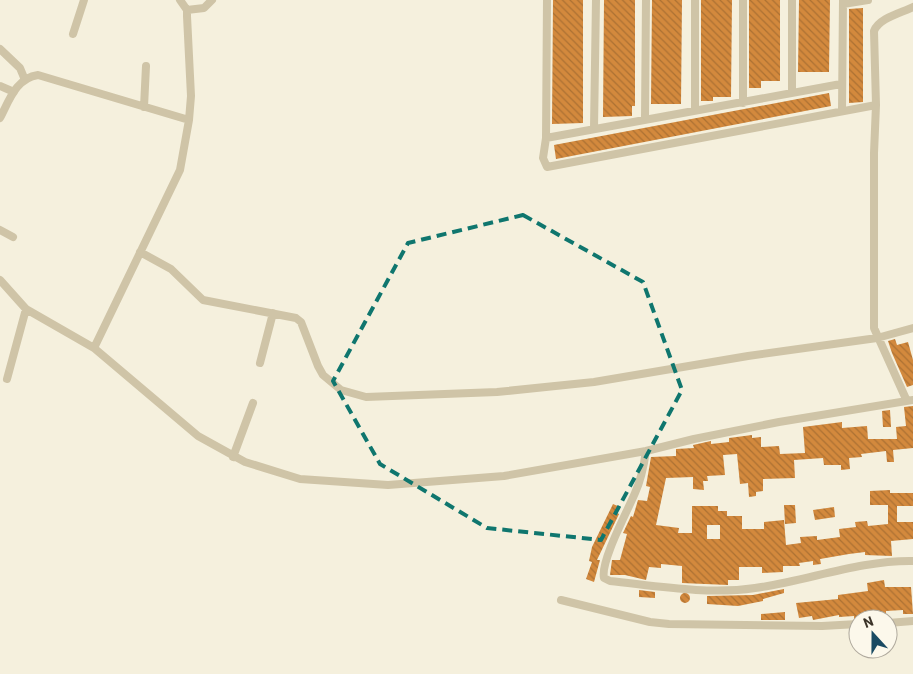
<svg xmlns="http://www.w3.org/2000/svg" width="913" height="674" font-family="Barlow,sans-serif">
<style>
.building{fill:url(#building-back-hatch);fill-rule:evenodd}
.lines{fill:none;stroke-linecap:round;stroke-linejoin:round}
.street{stroke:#cfc4a7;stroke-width:8}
.marked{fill:none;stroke:#0f766e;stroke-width:4;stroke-dasharray:10 6;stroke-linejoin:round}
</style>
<defs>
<pattern id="building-back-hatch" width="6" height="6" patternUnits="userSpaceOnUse" patternTransform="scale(1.25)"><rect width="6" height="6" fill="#d3893d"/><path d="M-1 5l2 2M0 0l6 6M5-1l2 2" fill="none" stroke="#ac7133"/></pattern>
</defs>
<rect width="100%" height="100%" fill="#f5f0dd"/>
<path class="building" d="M 553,0 L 583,0 L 583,123 L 552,124 Z
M 604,0 L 635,0 L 635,106 L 632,106 L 632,116 L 603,117 Z
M 652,0 L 682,0 L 681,104 L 651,104 Z
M 701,0 L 732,0 L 731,97 L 713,97 L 713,101 L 701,101 Z
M 749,0 L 780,0 L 780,81 L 761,81 L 761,88 L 749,88 Z
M 799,0 L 830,0 L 829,72 L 798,72 Z
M 863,8 L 863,102 L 849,103 L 849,9 Z
M 829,93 L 831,106 L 556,159 L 554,145 Z
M 895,339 L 897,345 L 908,342 L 913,360 L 913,385 L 907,387 L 892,353 L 888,341 Z
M 913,406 L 913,448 L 893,450 L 894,462 L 887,462 L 886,451 L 861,454 L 862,457 L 849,458 L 850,469 L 841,470 L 841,465 L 824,465 L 823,458 L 794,460 L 795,478 L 763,479 L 763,491 L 756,492 L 756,496 L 749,497 L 748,483 L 740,484 L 737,454 L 723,455 L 725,475 L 707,476 L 708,481 L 703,481 L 704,490 L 693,489 L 693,477 L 666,478 L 656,525 L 679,528 L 678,533 L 692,533 L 692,506 L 718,506 L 718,511 L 727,511 L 727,516 L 742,516 L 742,529 L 764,529 L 764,522 L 784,520 L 786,545 L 801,543 L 800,537 L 817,536 L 817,540 L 840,537 L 839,529 L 856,527 L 855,522 L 867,521 L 868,526 L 888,524 L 888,505 L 870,505 L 870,491 L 890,490 L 890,493 L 913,493 L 913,506 L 897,506 L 897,522 L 913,522 L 913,539 L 891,541 L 892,556 L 865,555 L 865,552 L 849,554 L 820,559 L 821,564 L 813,565 L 813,561 L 799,563 L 800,566 L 783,566 L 783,572 L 762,573 L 762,567 L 739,567 L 739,580 L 728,580 L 728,585 L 682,583 L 682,566 L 661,564 L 661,568 L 649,567 L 646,580 L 625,575 L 610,575 L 612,560 L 620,560 L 627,534 L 623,533 L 631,516 L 633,517 L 638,500 L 647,501 L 650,487 L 646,486 L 651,457 L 676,456 L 676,449 L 694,448 L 693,445 L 711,441 L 711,444 L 729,442 L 729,438 L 752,435 L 752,438 L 761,437 L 761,447 L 779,446 L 780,454 L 805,453 L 803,427 L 842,422 L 842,428 L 867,426 L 868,439 L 897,439 L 896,427 L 906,426 L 904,407 ZM 707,525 L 720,525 L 720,539 L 707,539 Z
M 890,410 L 891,427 L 883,427 L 882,411 Z
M 613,504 L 620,507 L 617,513 L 619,514 L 597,560 L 600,560 L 594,582 L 586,579 L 592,562 L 589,561 L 592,547 Z
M 784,505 L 795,505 L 796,523 L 785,524 Z
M 834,507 L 835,517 L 815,520 L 813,510 Z
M 884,580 L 885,587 L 911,587 L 913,614 L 903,614 L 903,610 L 886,611 L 886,615 L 861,615 L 861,618 L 859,619 L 854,619 L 854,616 L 839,617 L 839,615 L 813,620 L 812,616 L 799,618 L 796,603 L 838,599 L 838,595 L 868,591 L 867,583 Z
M 784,589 L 784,593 L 763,599 L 763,601 L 738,606 L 707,604 L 707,596 L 753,595 Z
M 639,590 L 655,592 L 655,598 L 639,597 Z
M680 598a5 5 0 1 1 10 0a5 5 0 1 1-10 0Z
M 785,612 L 785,620 L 761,620 L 761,614 Z"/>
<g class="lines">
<path class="street" d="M 180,0 L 187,10 L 187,16 L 191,96 L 189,120
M 547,0 L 546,138 L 543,158 L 547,167 L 876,105
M 743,0 L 743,103
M 843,4 L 868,0
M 187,10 L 204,8 L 212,0
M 73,34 L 84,0
M 0,49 L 20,68 L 25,80
M 0,86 L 14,92
M 792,93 L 792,0
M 144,107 L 146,66
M 695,110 L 695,0
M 842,111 L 843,0
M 0,118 C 9,101 16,78 38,75 L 189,120 L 180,170 L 94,348
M 645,118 L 646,0
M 594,128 L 596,0
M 546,138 L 841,84
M 0,230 L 13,237
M 140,252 L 171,269 L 203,300 L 296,318 L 301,322 L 318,366 L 323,375 L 341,390 L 366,397 L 497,392 L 594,382 L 748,356 L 877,338 L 913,328
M 0,280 L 26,309 L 94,348 L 198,436 L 245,462 L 300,479 L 388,485 L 504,476 L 646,451 L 694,439 L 779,422 L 913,400
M 260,363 L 273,313
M 7,379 L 26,309
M 906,399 L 874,328 L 874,153 L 876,105 L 874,31 C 879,18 901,13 913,7
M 646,451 C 644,465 641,480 635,493 C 628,510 600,562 604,578 L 610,581 C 657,586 708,595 755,588 C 807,581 860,560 913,561
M 233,457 L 253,403
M 561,600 L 650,622 L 669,624 L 822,626 L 858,624
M 888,623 L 913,621"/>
</g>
<path class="marked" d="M 523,215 L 643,282 L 682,390 L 601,540 L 487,528 L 380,464 L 333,381 L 408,243 Z"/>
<g transform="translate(873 634) rotate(339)"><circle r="24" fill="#fcf8eb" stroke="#afa99d"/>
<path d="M0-4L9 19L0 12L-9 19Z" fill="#194a62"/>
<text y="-8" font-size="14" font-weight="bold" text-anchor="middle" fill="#3b3328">N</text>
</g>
</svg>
